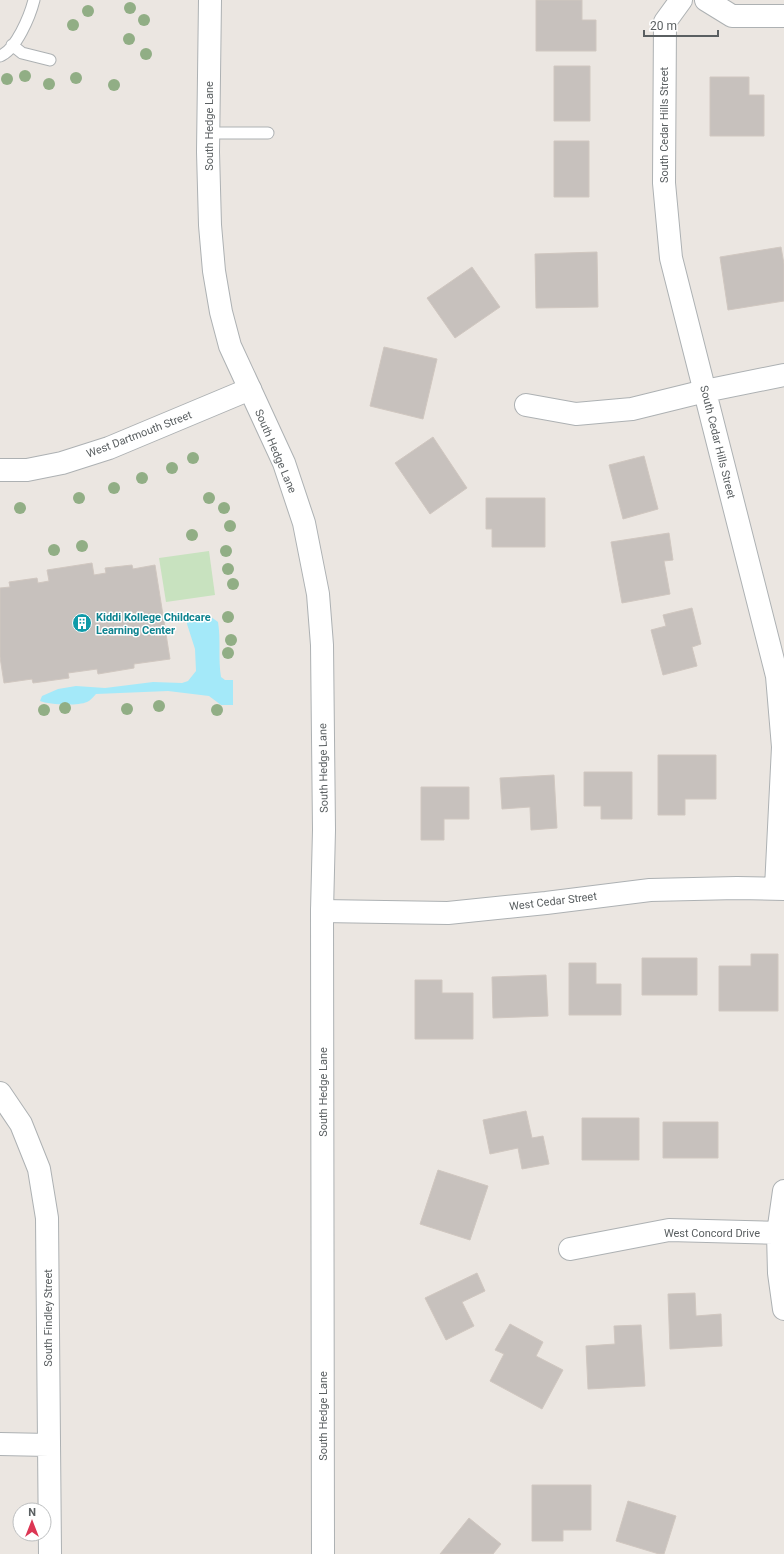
<svg xmlns="http://www.w3.org/2000/svg" width="784" height="1554" font-family="Roboto,sans-serif">
<style>
.green{fill:#c8e2bf}
.water{fill:#a4e9f9}
.building{fill:#c7c1bd;stroke:#d0c7c0}
.lines{fill:none;stroke-linecap:round;stroke-linejoin:round}
.service-casing{stroke:#adb1b3;stroke-width:13}
.minor-casing{stroke:#adb1b3;stroke-width:24}
.tertiary-casing{stroke:#adb1b3;stroke-width:24}
.service{stroke:#fff;stroke-width:11}
.minor{stroke:#fff;stroke-width:22}
.tertiary{stroke:#fff;stroke-width:22}
.tree{fill:#91ae85}
.labels{text-anchor:middle;stroke-width:3;stroke-linejoin:round;paint-order:stroke}
.street-label{font-size:11px;fill:#5a5f61;stroke:#fff}
.culture-label{font-size:11px;font-weight:bold;fill:#0d838f;stroke:#fff;text-anchor:start}
</style>
<rect width="100%" height="100%" fill="#ebe6e1"/>
<path class="green" d="M 209,551 L 215,595 L 166,602 L 159,558 Z"/>
<path class="water" d="M 207,614 L 218,622 C 221,640 218,658 221,677 L 225,680 L 233,680 L 233,705 L 221,705 L 209,696 L 168,691 L 96,694 C 93,697 90,701 87,702 C 78,706 49,705 40,701 L 42,696 L 58,689 L 76,686 L 105,688 L 153,682 L 182,683 L 188,681 L 196,671 L 195,649 L 187,624 C 187,612 198,614 207,614 Z"/>
<path class="building" d="M 536,0 L 582,0 L 582,20 L 596,20 L 596,51 L 536,51 Z
M 554,66 L 590,66 L 590,121 L 554,121 Z
M 710,77 L 749,77 L 749,95 L 764,95 L 764,136 L 710,136 Z
M 554,141 L 589,141 L 589,197 L 554,197 Z
M 781,247 L 784,264 L 784,301 L 728,310 L 720,257 Z
M 597,252 L 598,307 L 536,308 L 535,254 Z
M 472,267 L 500,307 L 455,338 L 427,298 Z
M 384,347 L 437,359 L 423,419 L 370,406 Z
M 433,437 L 467,488 L 430,514 L 395,463 Z
M 644,456 L 658,509 L 623,519 L 609,465 Z
M 486,498 L 545,498 L 545,547 L 492,547 L 492,529 L 486,529 Z
M 669,533 L 673,560 L 664,561 L 670,594 L 622,603 L 611,542 Z
M 92,563 L 94,575 L 106,573 L 105,568 L 132,565 L 133,569 L 155,565 L 170,659 L 134,664 L 134,668 L 98,674 L 97,669 L 68,673 L 69,678 L 33,683 L 32,679 L 4,683 L 0,657 L 0,588 L 10,587 L 9,582 L 37,578 L 38,583 L 49,581 L 47,570 Z
M 692,608 L 701,644 L 692,647 L 697,666 L 663,675 L 651,630 L 666,626 L 663,615 Z
M 658,755 L 716,755 L 716,799 L 685,799 L 685,815 L 658,815 Z
M 584,772 L 632,772 L 632,819 L 601,819 L 601,806 L 584,806 Z
M 554,775 L 557,828 L 531,830 L 530,807 L 502,809 L 500,778 Z
M 421,787 L 469,787 L 469,819 L 444,819 L 444,840 L 421,840 Z
M 751,954 L 778,954 L 778,1011 L 719,1011 L 719,966 L 751,966 Z
M 642,958 L 697,958 L 697,995 L 642,995 Z
M 569,963 L 596,963 L 596,984 L 621,984 L 621,1015 L 569,1015 Z
M 546,975 L 548,1016 L 493,1018 L 492,977 Z
M 415,980 L 442,980 L 442,993 L 473,993 L 473,1039 L 415,1039 Z
M 526,1111 L 532,1138 L 543,1136 L 549,1164 L 522,1169 L 518,1148 L 490,1154 L 483,1120 Z
M 582,1118 L 639,1118 L 639,1160 L 582,1160 Z
M 663,1122 L 718,1122 L 718,1158 L 663,1158 Z
M 438,1170 L 488,1186 L 470,1240 L 420,1224 Z
M 477,1273 L 485,1291 L 462,1302 L 474,1326 L 446,1340 L 425,1298 Z
M 695,1293 L 696,1316 L 721,1314 L 722,1346 L 670,1349 L 668,1294 Z
M 510,1324 L 543,1342 L 536,1356 L 563,1370 L 542,1409 L 490,1381 L 504,1354 L 495,1350 Z
M 641,1325 L 645,1386 L 588,1389 L 586,1346 L 615,1344 L 614,1326 Z
M 532,1485 L 591,1485 L 591,1530 L 563,1530 L 563,1541 L 532,1541 Z
M 628,1501 L 676,1516 L 664,1554 L 659,1554 L 616,1541 Z
M 469,1518 L 501,1544 L 493,1554 L 440,1554 Z"/>
<g class="lines">
<defs>
<path id="service" d="M 12,45 L 22,53 L 50,60
M 0,56 C 16,50 30,16 34,0
M 209,133 L 268,133"/>
<path id="minor" d="M 681,0 L 665,22 L 664,183 L 671,258 L 777,676 L 783,747 L 776,888
M 706,0 L 732,16 L 784,16
M 526,405 L 576,414 L 632,409 L 705,391 L 784,375
M 0,470 L 27,470 L 62,463 L 109,448 L 250,389
M 322,911 L 448,913 L 546,903 L 650,890 L 737,888 L 784,889
M 0,1093 L 21,1124 L 39,1169 L 47,1218 L 50,1554
M 784,1191 L 778,1233 L 779,1273 L 784,1309
M 570,1249 L 669,1230 L 784,1233
M 0,1444 L 49,1445"/>
<path id="tertiary" d="M 210,0 L 208,152 L 210,225 L 214,271 L 221,312 L 230,346 L 284,463 L 304,523 L 318,594 L 322,645 L 324,830 L 322,911 L 323,1554"/>
</defs>
<use href="#service" class="service-casing"/>
<use href="#minor" class="minor-casing"/>
<use href="#tertiary" class="tertiary-casing"/>
<use href="#service" class="service"/>
<use href="#minor" class="minor"/>
<use href="#tertiary" class="tertiary"/>
</g>
<g class="tree">
<circle cx="130" cy="8" r="6"/>
<circle cx="88" cy="11" r="6"/>
<circle cx="144" cy="20" r="6"/>
<circle cx="73" cy="25" r="6"/>
<circle cx="129" cy="39" r="6"/>
<circle cx="146" cy="54" r="6"/>
<circle cx="25" cy="76" r="6"/>
<circle cx="76" cy="78" r="6"/>
<circle cx="7" cy="79" r="6"/>
<circle cx="49" cy="84" r="6"/>
<circle cx="114" cy="85" r="6"/>
<circle cx="193" cy="458" r="6"/>
<circle cx="172" cy="468" r="6"/>
<circle cx="142" cy="478" r="6"/>
<circle cx="114" cy="488" r="6"/>
<circle cx="79" cy="498" r="6"/>
<circle cx="209" cy="498" r="6"/>
<circle cx="20" cy="508" r="6"/>
<circle cx="224" cy="508" r="6"/>
<circle cx="230" cy="526" r="6"/>
<circle cx="192" cy="535" r="6"/>
<circle cx="82" cy="546" r="6"/>
<circle cx="54" cy="550" r="6"/>
<circle cx="226" cy="551" r="6"/>
<circle cx="228" cy="569" r="6"/>
<circle cx="233" cy="584" r="6"/>
<circle cx="228" cy="617" r="6"/>
<circle cx="231" cy="640" r="6"/>
<circle cx="228" cy="653" r="6"/>
<circle cx="159" cy="706" r="6"/>
<circle cx="65" cy="708" r="6"/>
<circle cx="127" cy="709" r="6"/>
<circle cx="44" cy="710" r="6"/>
<circle cx="217" cy="710" r="6"/>
</g>
<defs>
<symbol id="building-disc" viewBox="-11 -11 22 22"><circle r="9.5" fill="#0f9aa8" stroke="#fff"/><path d="M-4-6H4V6H1V3H-1V6H-4ZM-2.5-4.3h1.7v1.8h-1.7ZM.8-4.3h1.7v1.8H.8ZM-2.5-1h1.7V.8h-1.7ZM.8-1h1.7V.8H.8Z" fill="#fff"/></symbol>
</defs>
<g fill-rule="evenodd">
<use href="#building-disc" x="71" y="612" width="22" height="22"/>
</g>
<g class="labels">
<g class="street-label">
<text transform="translate(664 125) rotate(-90)" y="4">South Cedar Hills Street</text>
<text transform="translate(209 126) rotate(-90)" y="4">South Hedge Lane</text>
<text transform="translate(139 434) rotate(-21)" y="4">West Dartmouth Street</text>
<text transform="translate(718 442) rotate(76)" y="4">South Cedar Hills Street</text>
<text transform="translate(276 451) rotate(67)" y="4">South Hedge Lane</text>
<text transform="translate(323 768) rotate(-91)" y="4">South Hedge Lane</text>
<text transform="translate(553 901) rotate(-7)" y="4">West Cedar Street</text>
<text transform="translate(323 1092) rotate(-90)" y="4">South Hedge Lane</text>
<text x="712" y="1237">West Concord Drive</text>
<text transform="translate(48 1318) rotate(-90)" y="4">South Findley Street</text>
<text transform="translate(323 1416) rotate(-90)" y="4">South Hedge Lane</text>
</g>
<g class="culture-label">
<text x="96" y="621">Kiddi Kollege Childcare<tspan x="96" dy="13">Learning Center</tspan></text>
</g>
</g>
<g transform="translate(32 1522)"><circle r="19" fill="#ffffff" stroke="#bdbfc0"/>
<path d="M0-3L7 15L0 10L-7 15Z" fill="#dc3654"/>
<text y="-6" font-size="11" font-weight="bold" text-anchor="middle" fill="#5a5f61">N</text>
</g>
<path d="M644 30v6h74v-6" fill="none" stroke="#5a5f61" stroke-width="2"/>
<text x="650" y="30" font-size="12" fill="#5a5f61" stroke="#ffffff" stroke-width="3" paint-order="stroke">20 m</text>
</svg>
